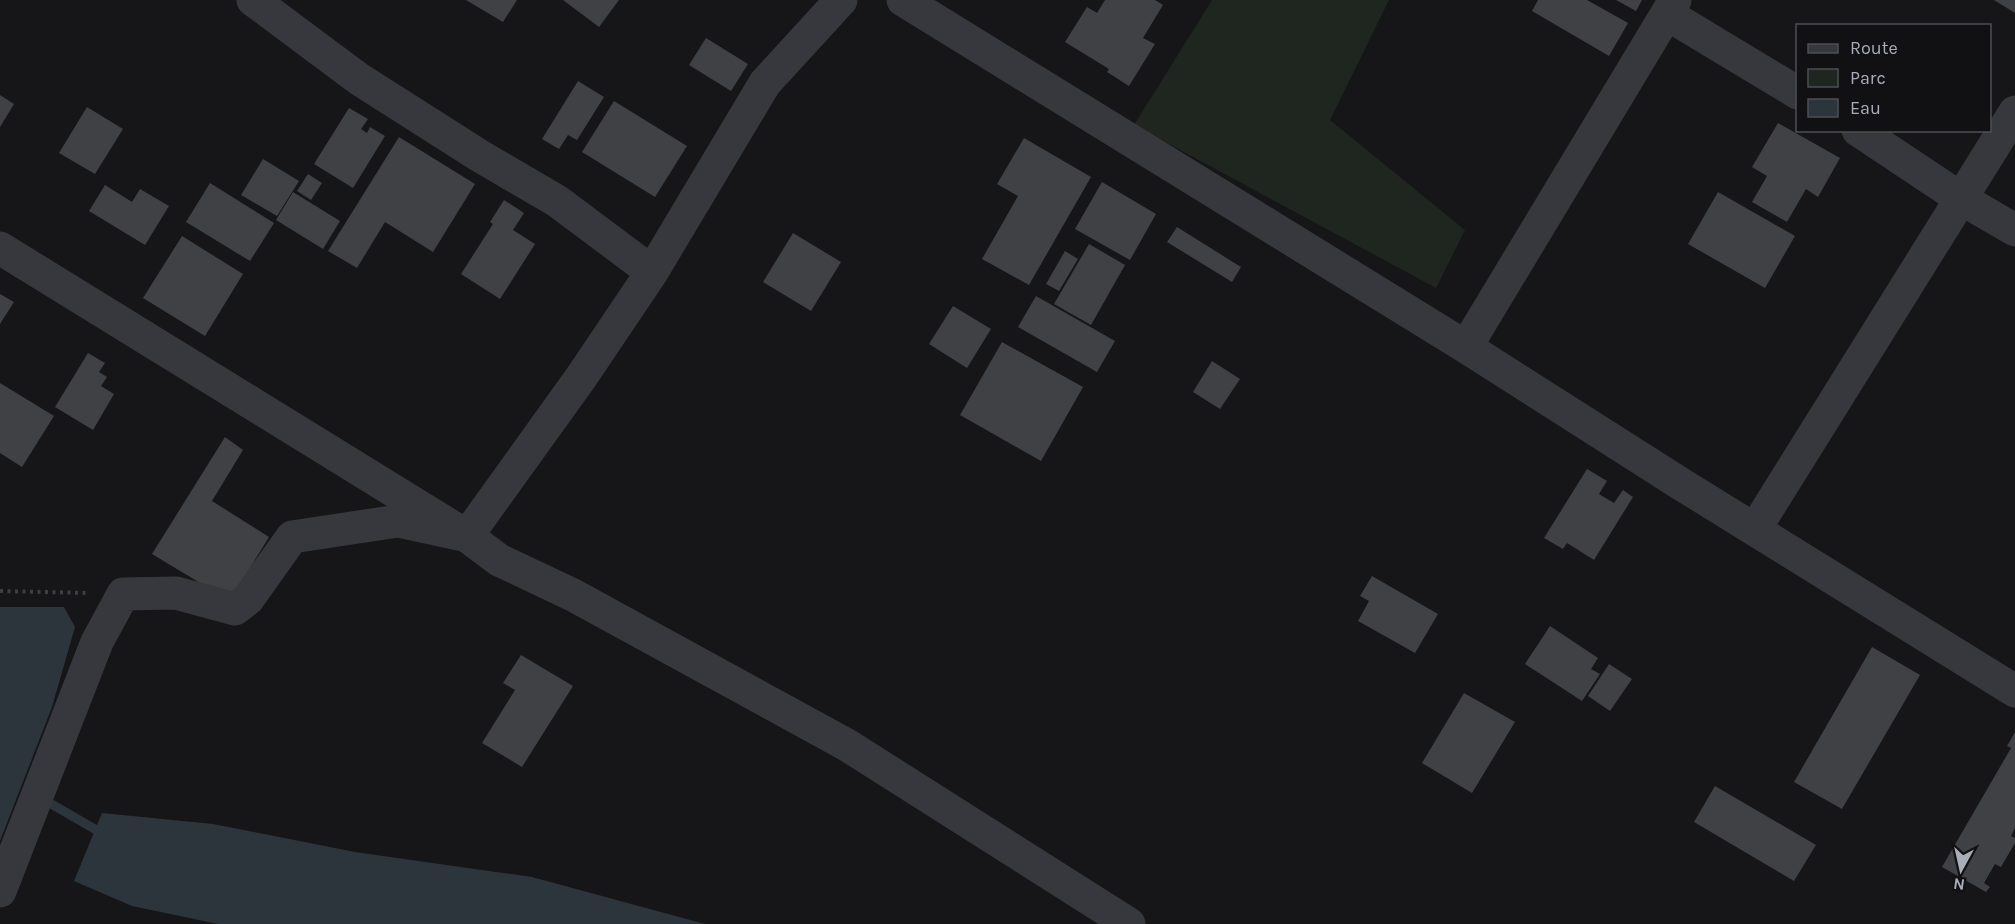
<svg xmlns="http://www.w3.org/2000/svg" width="2015" height="924" font-family="Karla,sans-serif">
<style>
.green{fill:#1e261f}
.water{fill:#2c353c}
.lines{fill:none;stroke-linecap:round;stroke-linejoin:round}
.stream{stroke:#2c353c;stroke-width:9}
.building{fill:#404145}
.path{stroke:#3d3f44;stroke-width:4;stroke-dasharray:3 4.5;stroke-linecap:butt}
.minor{stroke:#37383d;stroke-width:33}
</style>
<rect width="100%" height="100%" fill="#161618"/>
<path class="green" d="M 1212,0 L 1389,0 L 1330,120 L 1465,230 L 1436,288 L 1134,125 Z"/>
<path class="water" d="M 0,607 L 64,607 L 75,627 L 52,707 L 0,841 Z
M 102,813 L 213,824 L 355,852 L 532,877 L 705,924 L 218,924 L 132,906 L 74,881 Z"/>
<g class="lines">
<path class="stream" d="M 41,798 L 105,835"/>
</g>
<path class="building" d="M 466,0 L 517,0 L 503,22 Z
M 563,0 L 619,0 L 599,27 Z
M 1105,0 L 1155,0 L 1163,5 L 1143,38 L 1155,44 L 1129,86 L 1107,72 L 1109,69 L 1065,42 L 1087,7 L 1097,13 Z
M 1538,0 L 1587,0 L 1628,23 L 1609,56 L 1532,11 Z
M 1616,0 L 1642,0 L 1636,11 Z
M 1994,0 L 2015,0 L 2015,13 Z
M 706,38 L 748,64 L 731,91 L 689,65 Z
M 578,81 L 604,97 L 577,140 L 568,135 L 559,149 L 542,139 Z
M 0,95 L 14,104 L 0,127 Z
M 614,101 L 687,146 L 655,197 L 582,152 Z
M 87,107 L 123,129 L 95,174 L 59,153 Z
M 349,108 L 368,119 L 361,129 L 367,133 L 370,127 L 385,136 L 353,188 L 314,164 Z
M 1778,123 L 1840,158 L 1818,197 L 1806,189 L 1787,222 L 1752,202 L 1767,176 L 1752,167 Z
M 399,137 L 475,184 L 433,252 L 385,222 L 357,268 L 328,251 Z
M 1024,138 L 1091,177 L 1029,285 L 982,259 L 1018,196 L 997,184 Z
M 263,159 L 299,181 L 277,216 L 241,195 Z
M 308,174 L 322,183 L 311,200 L 297,191 Z
M 1102,182 L 1156,214 L 1130,260 L 1075,229 Z
M 210,183 L 274,223 L 250,261 L 186,222 Z
M 105,185 L 132,202 L 140,189 L 169,206 L 145,245 L 89,211 Z
M 293,192 L 340,221 L 323,249 L 276,220 Z
M 1718,192 L 1795,236 L 1765,288 L 1688,244 Z
M 504,200 L 524,213 L 513,230 L 535,244 L 500,299 L 461,274 L 493,224 L 490,222 Z
M 1177,227 L 1241,267 L 1232,282 L 1167,242 Z
M 793,233 L 841,262 L 811,311 L 763,282 Z
M 182,236 L 243,274 L 205,336 L 143,298 Z
M 1089,244 L 1125,265 L 1091,325 L 1054,304 Z
M 1065,251 L 1078,259 L 1059,291 L 1046,284 Z
M 0,294 L 14,302 L 0,324 Z
M 1036,296 L 1115,341 L 1097,372 L 1018,327 Z
M 953,306 L 991,329 L 967,368 L 929,344 Z
M 1002,342 L 1083,387 L 1041,461 L 960,415 Z
M 88,353 L 105,363 L 99,372 L 107,377 L 101,386 L 114,394 L 93,430 L 55,407 Z
M 1212,361 L 1240,379 L 1220,409 L 1193,392 Z
M 0,383 L 54,416 L 22,467 L 0,453 Z
M 225,437 L 243,450 L 212,501 L 269,537 L 230,601 L 152,554 Z
M 1587,469 L 1607,481 L 1599,494 L 1614,503 L 1623,490 L 1633,497 L 1594,560 L 1567,543 L 1563,549 L 1544,538 Z
M 1372,576 L 1438,614 L 1415,653 L 1358,621 L 1369,601 L 1360,596 Z
M 1550,626 L 1598,658 L 1591,669 L 1600,674 L 1582,701 L 1525,664 Z
M 1872,647 L 1920,675 L 1842,809 L 1794,782 Z
M 521,655 L 573,686 L 522,767 L 482,743 L 515,690 L 503,683 Z
M 1609,664 L 1632,679 L 1610,711 L 1588,696 Z
M 1464,693 L 1515,722 L 1472,793 L 1422,763 Z
M 2015,732 L 2015,828 L 2011,836 L 2015,838 L 2015,843 L 2001,867 L 1995,864 L 1984,883 L 1990,887 L 1986,892 L 1942,867 L 2011,748 L 2007,746 Z
M 1715,786 L 1816,845 L 1794,881 L 1694,822 Z"/>
<g class="lines">
<path class="path" d="M 0,591 L 89,593"/>
<path class="minor" d="M 253,0 L 359,79 L 480,156 L 557,201 L 652,272
M 903,0 L 1466,347 L 1681,484 L 2015,691
M 1667,14 L 1798,93
M 1858,130 L 1960,198 L 2015,230
M 0,248 L 467,536 L 499,560 L 573,595 L 847,745 L 1129,924
M 1466,347 L 1675,0
M 1755,529 L 2015,112
M 0,891 L 97,642 L 123,594 L 176,593 L 235,609 L 248,599 L 292,537 L 398,521 L 467,536 L 582,376 L 652,272 L 765,83 L 841,0"/>
</g>
<rect x="1796" y="24" width="195" height="108" fill="#111113" stroke="#4d4f55" stroke-width="1.5"/>
<rect x="1808" y="44" width="30" height="9" fill="#37383d" stroke="#4d4f55" stroke-width="1.5"/>
<text x="1850" y="54" font-size="18" fill="#a8adb8">Route</text>
<rect x="1808" y="69" width="30" height="18" fill="#1e261f" stroke="#4d4f55" stroke-width="1.5"/>
<text x="1850" y="84" font-size="18" fill="#a8adb8">Parc</text>
<rect x="1808" y="99" width="30" height="18" fill="#2c353c" stroke="#4d4f55" stroke-width="1.5"/>
<text x="1850" y="114" font-size="18" fill="#a8adb8">Eau</text>
<g transform="translate(1961 870) rotate(188)" stroke="#111113" stroke-width="4.5" paint-order="stroke">
<path d="M0-4.5L10 22L0 15L-10 22Z" fill="#a8adb8"/>
<text y="-9" font-size="16" font-weight="bold" text-anchor="middle" fill="#a8adb8">N</text>
</g>
</svg>
